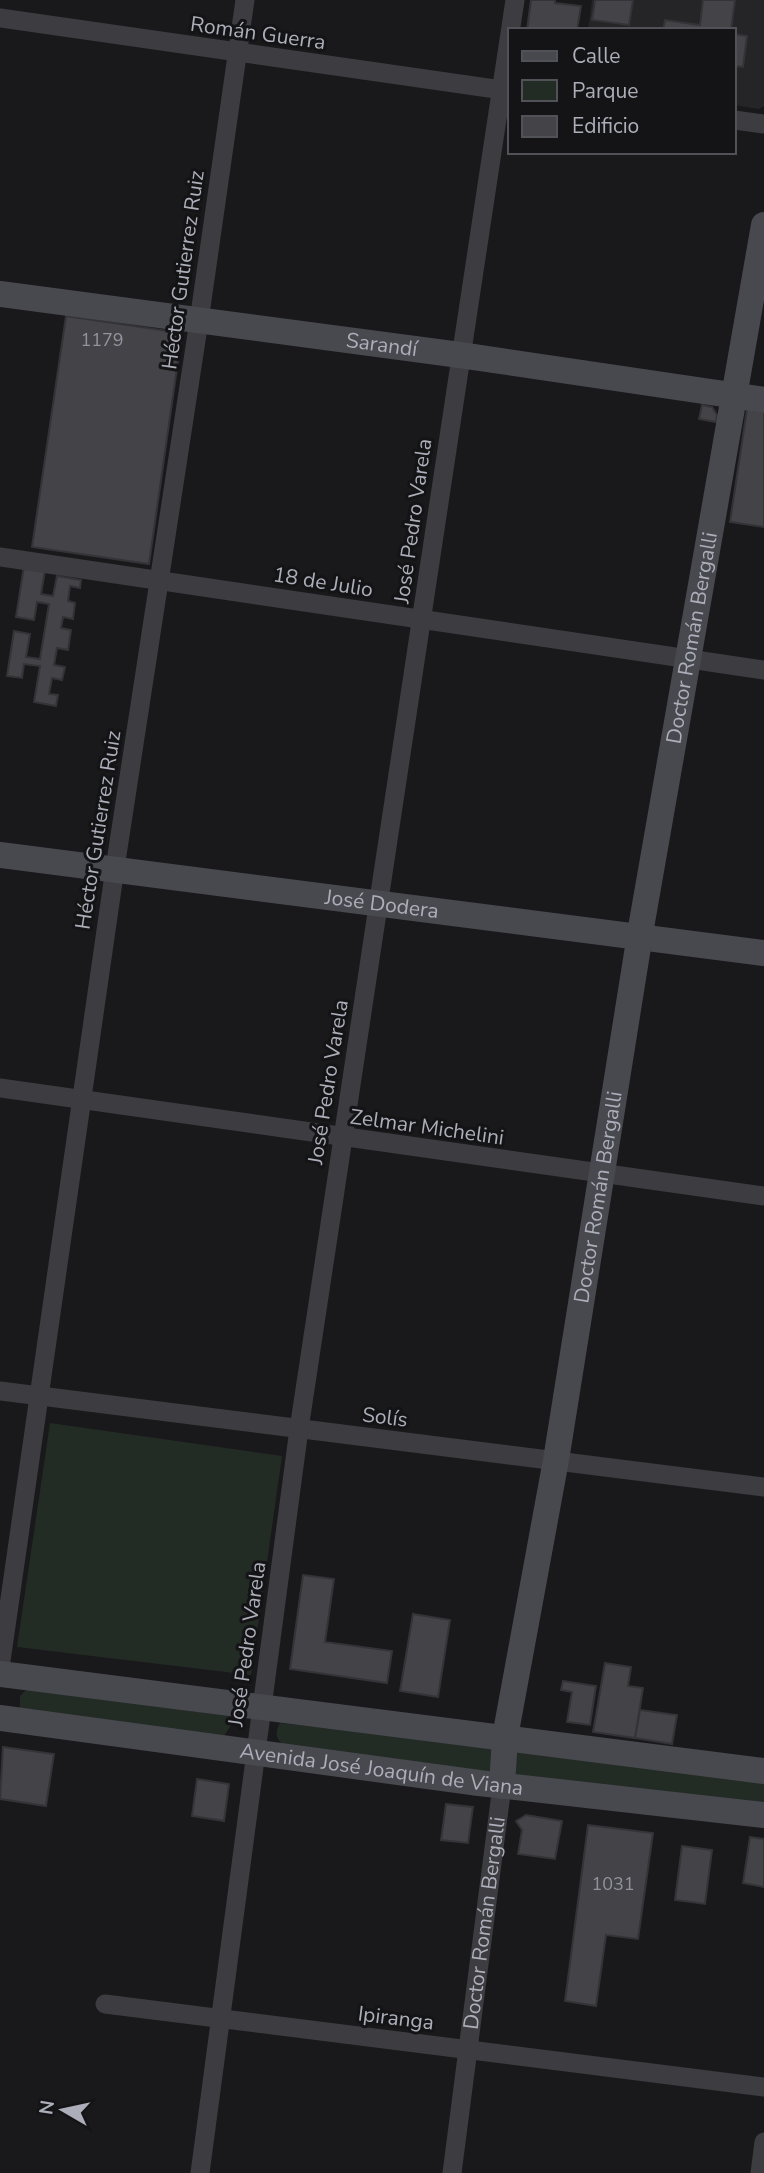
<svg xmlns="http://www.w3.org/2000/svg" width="764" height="2173" font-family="'Nunito Sans',sans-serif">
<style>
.built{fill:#252528}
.green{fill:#232b25}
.building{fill:#434348;stroke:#343337;stroke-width:2}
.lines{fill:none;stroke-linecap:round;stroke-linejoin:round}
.street{stroke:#3c3c41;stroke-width:19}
.secondary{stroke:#48494f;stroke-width:26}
.labels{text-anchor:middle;stroke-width:6;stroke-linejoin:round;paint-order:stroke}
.number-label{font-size:18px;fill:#92939d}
.street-label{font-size:21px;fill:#acaeb9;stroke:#141416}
</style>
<rect width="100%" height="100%" fill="#19191b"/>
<path class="built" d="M 592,0 L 764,0 L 764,106 L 759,109 L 734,105 L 734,30 L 588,30 Z"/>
<path class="green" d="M 50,1423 L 282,1456 L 251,1675 L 17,1647 Z
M 27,1689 L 228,1716 L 231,1725 L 224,1736 L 20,1708 L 20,1696 Z
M 280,1723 L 496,1745 L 495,1772 L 287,1747 C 276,1741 274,1733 280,1723 Z
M 514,1747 L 764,1779 L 764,1805 L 516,1775 Z"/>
<path class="building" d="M 531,0 L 555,0 L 555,3 L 581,6 L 577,30 L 527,30 Z
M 595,0 L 633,0 L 629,25 L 592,20 Z
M 703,0 L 735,0 L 731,30 L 663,30 L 665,20 L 700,25 Z
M 734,34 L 747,36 L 743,67 L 734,66 Z
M 66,316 L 182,333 L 149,564 L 32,547 Z
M 702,405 L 712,407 L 717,415 L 716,422 L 699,419 Z
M 747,409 L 764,412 L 764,527 L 730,522 Z
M 24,566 L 45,570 L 41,594 L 53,596 L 57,576 L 81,580 L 80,588 L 70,586 L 68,601 L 75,603 L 73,619 L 63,617 L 61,628 L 71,630 L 68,650 L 57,648 L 54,665 L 65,667 L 62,680 L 52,678 L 49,694 L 58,695 L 56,706 L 34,702 L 40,666 L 24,664 L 22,678 L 7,676 L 14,631 L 30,634 L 26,657 L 40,659 L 49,604 L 37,602 L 34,620 L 16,617 Z
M 303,1575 L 334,1579 L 325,1642 L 392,1651 L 387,1683 L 290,1669 Z
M 413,1614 L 450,1620 L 438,1697 L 400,1691 Z
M 605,1663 L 631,1667 L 628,1686 L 643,1688 L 635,1738 L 593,1732 Z
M 563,1681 L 596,1686 L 590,1725 L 567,1722 L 572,1692 L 561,1690 Z
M 640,1710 L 677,1715 L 672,1744 L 635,1738 Z
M 3,1747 L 54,1754 L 46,1806 L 0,1799 Z
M 197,1779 L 229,1784 L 224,1821 L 192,1816 Z
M 446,1804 L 473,1807 L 468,1843 L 441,1840 Z
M 526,1815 L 562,1821 L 555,1859 L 518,1854 L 522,1830 L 516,1821 Z
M 588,1825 L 653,1833 L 638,1939 L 606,1935 L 596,2006 L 565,2001 Z
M 750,1837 L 764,1839 L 764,1887 L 743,1883 Z
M 682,1846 L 712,1850 L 705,1904 L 675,1900 Z"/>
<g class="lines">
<g class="street">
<path d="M 0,18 L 510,91"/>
<path d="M 734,120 L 764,124"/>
<path d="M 0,557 L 764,670"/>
<path d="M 0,1088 L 764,1196"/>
<path d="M 0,1391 L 764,1487"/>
<path d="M 0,1668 L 115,868 L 199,321 L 245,0"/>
<path d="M 105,2004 L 764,2087"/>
<path d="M 200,2173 L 299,1429 L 515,0"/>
<path id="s1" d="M 452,2173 L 502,1786"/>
<path d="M 760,2173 L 764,2142"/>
</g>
<g class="secondary">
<path id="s2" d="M 0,294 L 460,355 L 764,400"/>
<path id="s3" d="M 0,855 L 764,953"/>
<path d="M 0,1674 L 764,1771"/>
<path id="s4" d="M 0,1718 L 479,1783 L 764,1815"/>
<path id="s5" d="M 502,1786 L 505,1737 L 556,1460 L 642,922 L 764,225"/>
</g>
</g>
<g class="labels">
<g class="number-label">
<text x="102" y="346">1179</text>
<text x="613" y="1890">1031</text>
</g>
<g class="street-label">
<text transform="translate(258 33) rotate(8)" y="7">Román Guerra</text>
<text transform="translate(183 270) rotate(-82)" y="7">Héctor Gutierrez Ruiz</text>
<text dy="7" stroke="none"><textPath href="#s2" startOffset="385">Sarandí</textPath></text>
<text transform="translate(413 521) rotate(-82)" y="7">José Pedro Varela</text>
<text transform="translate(323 582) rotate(9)" y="7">18 de Julio</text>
<text dy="7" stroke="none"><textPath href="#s5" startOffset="1164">Doctor Román Bergalli</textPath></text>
<text transform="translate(98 830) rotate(-81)" y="7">Héctor Gutierrez Ruiz</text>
<text dy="7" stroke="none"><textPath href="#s3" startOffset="385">José Dodera</textPath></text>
<text transform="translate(328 1082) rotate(-81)" y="7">José Pedro Varela</text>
<text transform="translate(427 1127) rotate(8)" y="7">Zelmar Michelini</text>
<text dy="7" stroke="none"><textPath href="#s5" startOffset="597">Doctor Román Bergalli</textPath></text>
<text transform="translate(385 1417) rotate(7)" y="7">Solís</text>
<text transform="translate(247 1644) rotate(-82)" y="7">José Pedro Varela</text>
<text dy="7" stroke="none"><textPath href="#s4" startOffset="385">Avenida José Joaquín de Viana</textPath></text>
<text dy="7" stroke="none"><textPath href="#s1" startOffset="252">Doctor Román Bergalli</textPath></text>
<text transform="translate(396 2018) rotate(7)" y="7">Ipiranga</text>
</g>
</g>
<rect x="508" y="28" width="228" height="126" fill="#141416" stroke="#515257" stroke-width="2"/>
<rect x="522" y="51" width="35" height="10" fill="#48494f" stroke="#515257" stroke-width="2"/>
<text x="572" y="63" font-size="21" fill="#acaeb9">Calle</text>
<rect x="522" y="80" width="35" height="21" fill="#232b25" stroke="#515257" stroke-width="2"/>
<text x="572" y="98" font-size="21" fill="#acaeb9">Parque</text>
<rect x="522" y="116" width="35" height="21" fill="#434348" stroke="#515257" stroke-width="2"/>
<text x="572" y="133" font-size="21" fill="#acaeb9">Edificio</text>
<g transform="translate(63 2110) rotate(279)" stroke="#141416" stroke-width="5" paint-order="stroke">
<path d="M0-5L12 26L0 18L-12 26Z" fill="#acaeb9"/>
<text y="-10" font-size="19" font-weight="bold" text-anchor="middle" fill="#acaeb9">N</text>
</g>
</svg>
